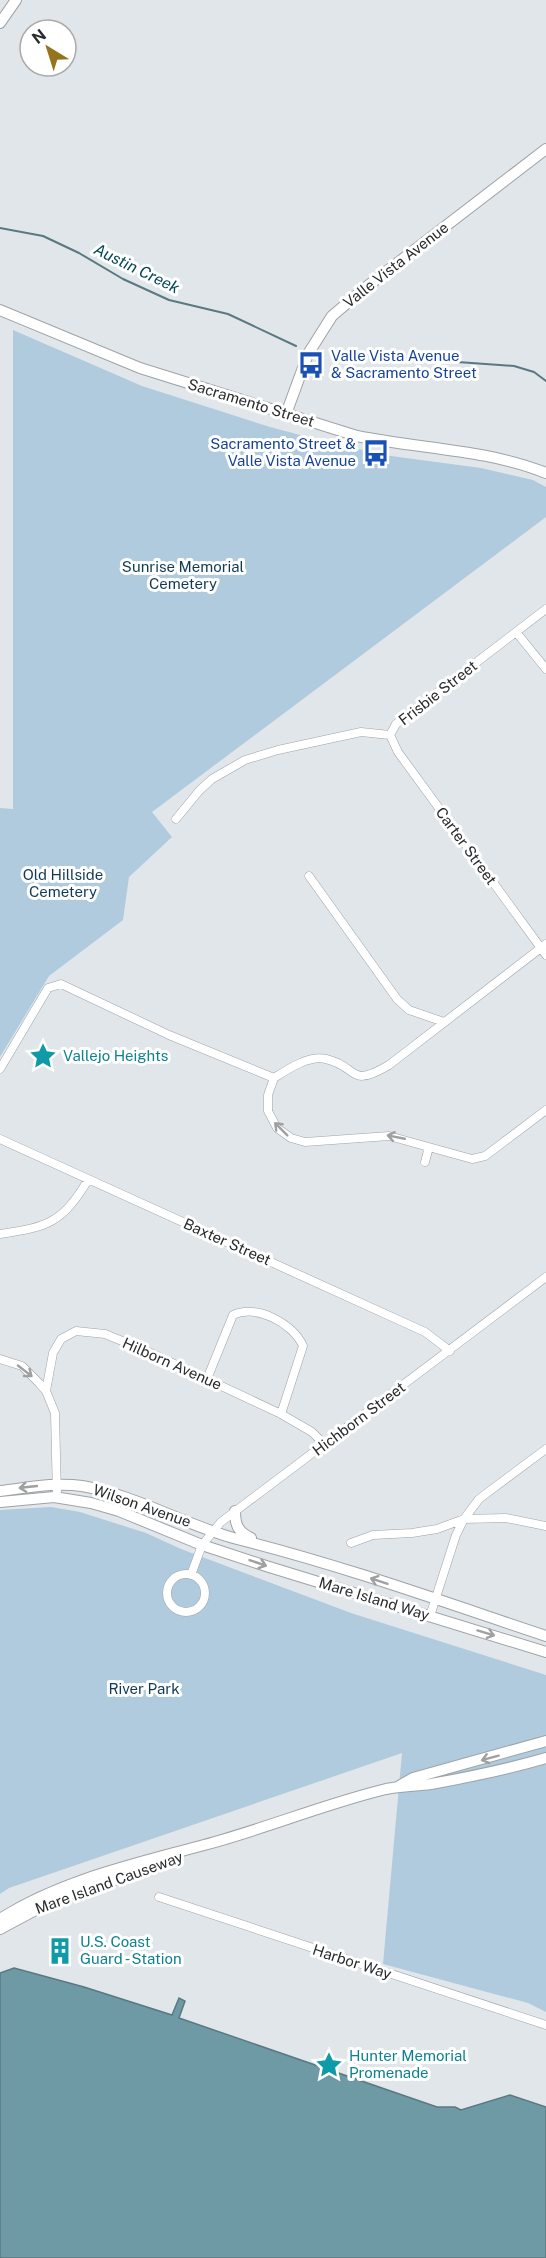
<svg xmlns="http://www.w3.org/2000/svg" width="546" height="2258" font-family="'Public Sans',sans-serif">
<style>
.green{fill:#b0cbde}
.water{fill:#6e9aa5;stroke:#597981;stroke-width:1.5}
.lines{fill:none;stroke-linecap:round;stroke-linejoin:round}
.stream{stroke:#597981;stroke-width:2}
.street-casing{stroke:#9ea3a7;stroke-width:9}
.secondary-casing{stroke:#9ea3a7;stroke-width:12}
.street{stroke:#fff;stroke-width:8}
.secondary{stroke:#fff;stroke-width:10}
.oneway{stroke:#9fa0a0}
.labels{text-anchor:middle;stroke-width:6;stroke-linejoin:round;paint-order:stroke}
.street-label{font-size:15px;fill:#292b2d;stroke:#fff}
.transit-label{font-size:15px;fill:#164399;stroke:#fff;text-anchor:start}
.park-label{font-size:15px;fill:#113b54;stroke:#fff}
.culture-label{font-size:15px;fill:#0d838f;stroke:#fff;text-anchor:start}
.water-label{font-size:16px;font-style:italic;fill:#044855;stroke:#fff}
</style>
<rect width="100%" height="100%" fill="#e0e6ea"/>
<path class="green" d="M 13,330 L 142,386 L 270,427 L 330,443 L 391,456 L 481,468 L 533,480 L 546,487 L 546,517 L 152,812 L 172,837 L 129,877 L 123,920 L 49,976 L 0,1057 L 0,808 L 13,809 Z
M 51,1507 L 80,1512 L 146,1533 L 181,1549 L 351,1613 L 546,1675 L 546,2012 L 528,2003 L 383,1964 L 402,1753 L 9,1888 L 0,1894 L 0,1510 Z"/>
<path class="water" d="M 14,1968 L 84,1987 L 172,2015 L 179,1998 L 185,2001 L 179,2018 L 437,2107 L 455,2107 L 461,2110 L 510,2095 L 546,2107 L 546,2258 L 0,2258 L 0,1973 Z"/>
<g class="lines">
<path class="stream" d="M 0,228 L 43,236 L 79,253 L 123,279 L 169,300 L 228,314 L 296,346
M 332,353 L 514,366 L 534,372 L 546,381"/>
<defs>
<path id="street" d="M 516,632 L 546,669
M 390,735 L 398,752 L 546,955
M 390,735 L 396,724 L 546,609
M 176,819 L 199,791 L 212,779 L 245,760 L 278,750 L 361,732 L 390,735
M 309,876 L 397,999 L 409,1010 L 444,1022
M 546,944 L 389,1065 C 348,1089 360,1067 326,1059 C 309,1055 288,1069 274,1078 L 268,1095 L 268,1111 L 277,1128 L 291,1138 L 305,1142 L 389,1136 L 472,1159 L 485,1156 L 546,1110
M 0,1069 L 48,988 L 61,984 L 169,1035 L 274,1078
M 0,1139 L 425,1332 L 450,1351
M 425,1162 L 429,1147
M 0,1234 C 48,1227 62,1223 88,1180
M 0,1359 L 22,1366 L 39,1383 L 46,1391 L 55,1413 L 57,1497
M 207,1379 L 233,1315 C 256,1304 293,1323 303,1346 L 281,1414
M 46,1391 L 53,1353 L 61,1339 L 76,1331 L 105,1334 L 149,1352 L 281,1414 L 312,1432 L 325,1445
M 351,1543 L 373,1535 L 412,1533 L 437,1529 L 464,1519 L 506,1518 L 546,1526
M167 1593a19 19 0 1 1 38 0a19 19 0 1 1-38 0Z
M 191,1575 L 202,1545 L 221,1522 L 546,1277
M 430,1616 L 456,1535 L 464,1519 L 479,1499 L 546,1449
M 159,1897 L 546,2025"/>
<path id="secondary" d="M 0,23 L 16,0
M 0,310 L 140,368 L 357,436 C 420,449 486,449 546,473
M 286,414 L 308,354 L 332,316 L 365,288 L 546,149
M 0,1491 C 27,1488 54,1482 82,1486 C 136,1495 184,1525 237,1539 C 341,1565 444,1602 546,1636
M 0,1502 L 54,1497 L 91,1503 L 119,1511 L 202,1545 L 266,1566 L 546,1652
M 235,1511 C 235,1525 238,1532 251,1538
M 399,1786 L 413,1778 L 546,1741
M 0,1919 C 61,1880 135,1864 204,1845 C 265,1829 324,1804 386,1789 C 401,1786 416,1786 431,1784 C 470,1777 508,1769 546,1758
M 0,1929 L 54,1900 L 166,1863"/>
</defs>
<use href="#street" class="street-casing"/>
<use href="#secondary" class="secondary-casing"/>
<use href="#street" class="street"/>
<use href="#secondary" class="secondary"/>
</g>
<defs><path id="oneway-shaft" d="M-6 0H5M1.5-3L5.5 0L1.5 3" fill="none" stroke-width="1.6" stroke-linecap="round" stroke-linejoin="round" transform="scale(1.5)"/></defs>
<g class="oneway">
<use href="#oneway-shaft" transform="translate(281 1129) rotate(-135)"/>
<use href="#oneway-shaft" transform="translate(396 1137) rotate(-169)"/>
<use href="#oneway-shaft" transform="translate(25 1371) rotate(38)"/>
<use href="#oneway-shaft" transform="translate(28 1487) rotate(174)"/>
<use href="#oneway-shaft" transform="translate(258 1563) rotate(19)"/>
<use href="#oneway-shaft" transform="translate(379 1581) rotate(-162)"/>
<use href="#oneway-shaft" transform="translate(486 1633) rotate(17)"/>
<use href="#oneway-shaft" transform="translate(490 1758) rotate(165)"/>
</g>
<defs>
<symbol id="bus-bare" viewBox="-9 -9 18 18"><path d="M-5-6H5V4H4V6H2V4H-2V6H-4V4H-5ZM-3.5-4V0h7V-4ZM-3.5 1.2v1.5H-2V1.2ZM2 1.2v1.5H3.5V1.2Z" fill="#1a4fb4" stroke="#fff" stroke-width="2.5" paint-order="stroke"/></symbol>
<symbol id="sight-bare" viewBox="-9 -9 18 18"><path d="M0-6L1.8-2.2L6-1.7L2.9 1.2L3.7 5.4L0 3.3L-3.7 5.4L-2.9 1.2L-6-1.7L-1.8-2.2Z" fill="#0f9aa8" stroke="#fff" stroke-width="2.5" paint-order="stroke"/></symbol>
<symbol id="building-bare" viewBox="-9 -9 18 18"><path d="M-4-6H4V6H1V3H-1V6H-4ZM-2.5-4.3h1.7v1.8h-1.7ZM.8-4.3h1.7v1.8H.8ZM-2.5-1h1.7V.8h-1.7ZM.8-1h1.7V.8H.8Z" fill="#0f9aa8" stroke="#fff" stroke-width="2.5" paint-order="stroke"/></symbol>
</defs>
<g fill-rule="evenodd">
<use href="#bus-bare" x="292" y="346" width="38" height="38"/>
<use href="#bus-bare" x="357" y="434" width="38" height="38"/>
<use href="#sight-bare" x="24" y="1037" width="38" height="38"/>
<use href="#building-bare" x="41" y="1932" width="38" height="38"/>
<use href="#sight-bare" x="310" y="2046" width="38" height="38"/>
</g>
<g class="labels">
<g class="street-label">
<text transform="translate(396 265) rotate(-38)" y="5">Valle Vista Avenue</text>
<text transform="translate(251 403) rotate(17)" y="5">Sacramento Street</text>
<text transform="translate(438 693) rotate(-38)" y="5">Frisbie Street</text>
<text transform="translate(466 846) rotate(54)" y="5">Carter Street</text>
<text transform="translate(227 1242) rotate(24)" y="5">Baxter Street</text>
<text transform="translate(172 1364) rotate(24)" y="5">Hilborn Avenue</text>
<text transform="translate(359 1419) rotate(-37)" y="5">Hichborn Street</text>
<text transform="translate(142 1506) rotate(19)" y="5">Wilson Avenue</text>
<text transform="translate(374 1599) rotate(17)" y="5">Mare Island Way</text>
<text transform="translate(109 1883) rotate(-20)" y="5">Mare Island Causeway</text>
<text transform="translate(352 1962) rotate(18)" y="5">Harbor Way</text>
</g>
<g class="transit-label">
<text x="331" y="361">Valle Vista Avenue<tspan x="331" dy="17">&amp; Sacramento Street</tspan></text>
<text x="356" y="449" text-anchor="end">Sacramento Street &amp;<tspan x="356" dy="17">Valle Vista Avenue</tspan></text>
</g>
<g class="park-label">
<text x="183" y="572">Sunrise Memorial<tspan x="183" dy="17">Cemetery</tspan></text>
<text x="63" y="880">Old Hillside<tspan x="63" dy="17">Cemetery</tspan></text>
<text x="144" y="1694">River Park</text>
</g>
<g class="culture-label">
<text x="63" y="1061">Vallejo Heights</text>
<text x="80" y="1947">U.S. Coast<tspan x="80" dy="17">Guard - Station</tspan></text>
<text x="349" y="2061">Hunter Memorial<tspan x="349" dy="17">Promenade</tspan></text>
</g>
<g class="water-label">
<text transform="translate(137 268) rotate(26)" y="6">Austin Creek</text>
</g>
</g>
<g transform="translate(48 48) rotate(322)"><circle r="28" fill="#ffffff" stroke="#a9aaab" stroke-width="1.5"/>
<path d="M0-4.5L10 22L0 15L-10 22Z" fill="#94751d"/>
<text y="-9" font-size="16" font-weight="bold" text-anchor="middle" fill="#292b2d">N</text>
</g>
</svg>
